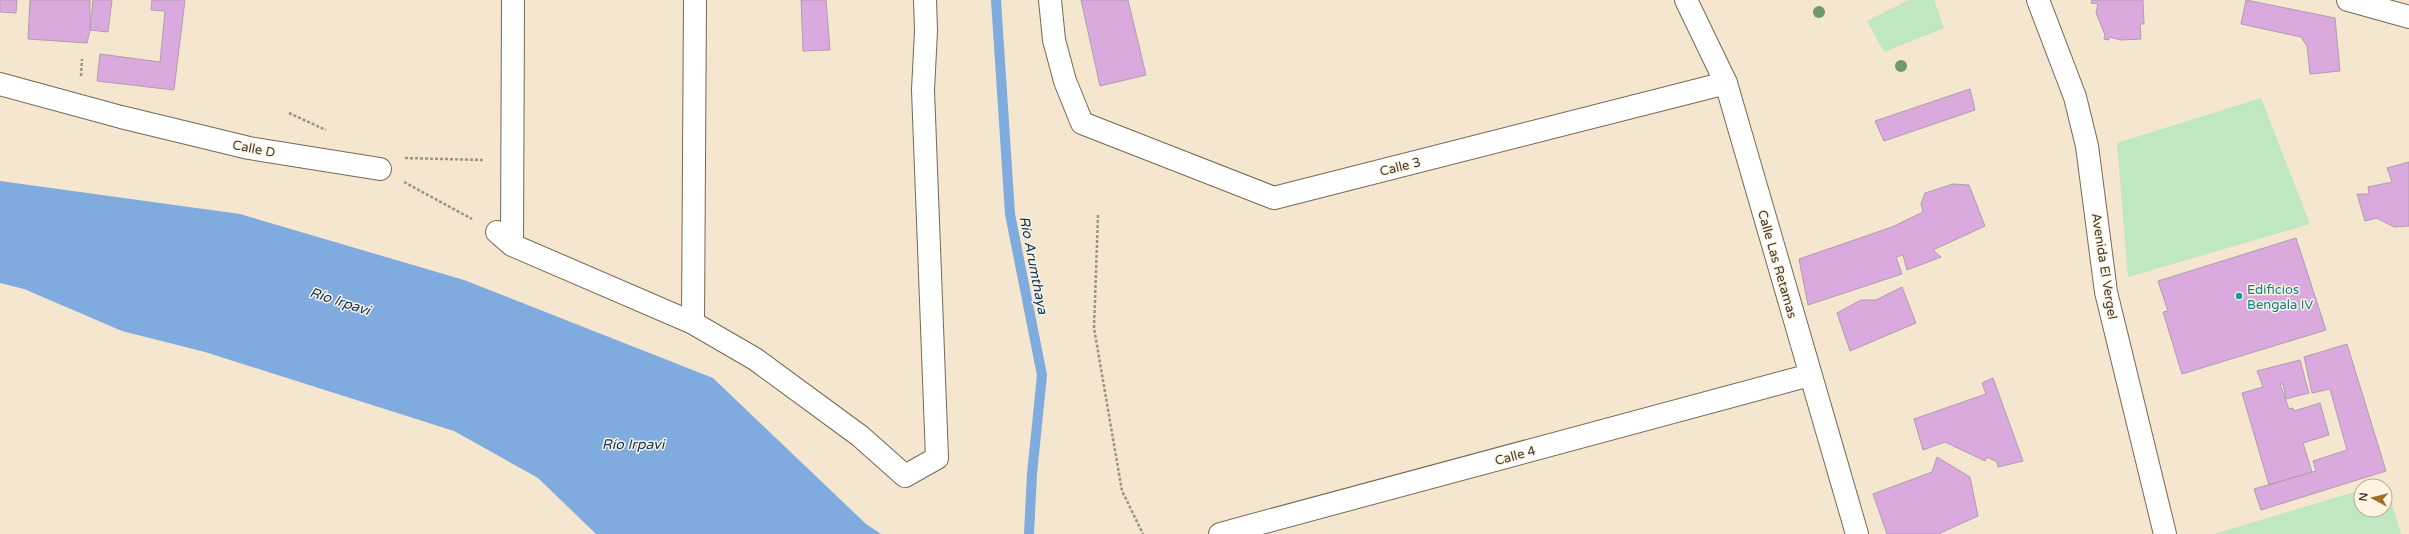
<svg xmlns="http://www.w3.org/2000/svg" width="2409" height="534" font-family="'Varela Round',sans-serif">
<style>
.green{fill:#bfe7c2}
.water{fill:#80abde}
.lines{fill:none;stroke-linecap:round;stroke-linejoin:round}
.stream{stroke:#80abde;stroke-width:10}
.building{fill:#daaade;stroke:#af9db0}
.minor-casing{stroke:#756955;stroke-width:24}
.tertiary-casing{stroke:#756955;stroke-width:24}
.secondary-casing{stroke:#756955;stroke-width:24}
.path{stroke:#9e9383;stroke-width:2.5;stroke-dasharray:3 2;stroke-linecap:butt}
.minor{stroke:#fff;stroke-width:22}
.tertiary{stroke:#fff;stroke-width:22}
.secondary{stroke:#fff;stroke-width:22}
.tree{fill:#6f986d}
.culture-dot{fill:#0f9aa8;stroke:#fff4e1;stroke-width:1.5}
.labels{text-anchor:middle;stroke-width:3;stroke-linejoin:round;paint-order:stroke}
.street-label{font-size:13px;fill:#403a31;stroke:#fff4e1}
.culture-label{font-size:13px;fill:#0d838f;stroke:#fff4e1;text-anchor:start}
.water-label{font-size:14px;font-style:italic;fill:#0c3867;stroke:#fff4e1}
</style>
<rect width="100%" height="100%" fill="#f4e6cf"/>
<path class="green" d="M 1909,0 L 1934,0 L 1944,28 L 1884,52 L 1867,21 Z
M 2261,98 L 2310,224 L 2128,277 L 2117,143 Z
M 2385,483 L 2401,534 L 2214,534 L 2361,490 L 2361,510 L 2385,510 L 2385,486 L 2374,486 Z"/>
<path class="water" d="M 0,181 L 240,214 L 464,280 L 713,378 L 866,524 L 881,534 L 596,534 L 538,478 L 454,431 L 205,352 L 122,331 L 24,289 L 0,283 Z"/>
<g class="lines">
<path class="stream" d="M 996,0 L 1010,214 L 1042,375 L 1032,474 L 1029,534"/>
</g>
<path class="building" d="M 0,0 L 17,0 L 16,13 L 0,12 Z
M 30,0 L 90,0 L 90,30 L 87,43 L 28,39 Z
M 93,0 L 112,0 L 108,32 L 90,30 Z
M 152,0 L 185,0 L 174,90 L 97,81 L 100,54 L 160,62 L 165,11 L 151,10 Z
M 801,0 L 826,0 L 830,50 L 803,51 Z
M 1081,0 L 1128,0 L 1146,75 L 1100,86 Z
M 2092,0 L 2143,0 L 2144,24 L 2140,24 L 2141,39 L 2121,40 L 2109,37 L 2109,40 L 2104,39 L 2105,35 L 2096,13 L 2098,4 L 2091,3 Z
M 2246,0 L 2335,18 L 2340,71 L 2310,74 L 2307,46 L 2301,37 L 2241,24 Z
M 1970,89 L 1975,110 L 1884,141 L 1875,121 Z
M 2409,162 L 2409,226 L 2394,227 L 2377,218 L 2365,221 L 2357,194 L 2369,194 L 2368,187 L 2392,182 L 2387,168 Z
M 1953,184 L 1969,185 L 1985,226 L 1933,250 L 1941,257 L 1907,270 L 1903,255 L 1896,257 L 1902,274 L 1808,305 L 1799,259 L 1892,227 L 1923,212 L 1921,204 L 1925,193 Z
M 2296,238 L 2326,330 L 2182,374 L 2163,312 L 2168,311 L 2158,281 Z
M 1902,287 L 1916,323 L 1850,351 L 1837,313 L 1861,300 L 1876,300 Z
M 2347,344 L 2386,471 L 2261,510 L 2254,489 L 2316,471 L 2313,461 L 2347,450 L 2330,389 L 2312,393 L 2304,357 Z
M 2300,360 L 2309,393 L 2286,399 L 2283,384 L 2280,384 L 2289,409 L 2293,408 L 2294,411 L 2320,403 L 2329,435 L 2303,443 L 2312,472 L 2269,485 L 2242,393 L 2263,387 L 2257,371 Z
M 1993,378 L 2023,461 L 1998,467 L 1997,462 L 1987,457 L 1985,461 L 1945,442 L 1923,450 L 1914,419 L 1986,394 L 1982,383 Z
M 1937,457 L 1970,477 L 1978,516 L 1938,534 L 1887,534 L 1873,494 L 1932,472 Z"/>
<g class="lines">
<defs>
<path id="minor" d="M 1050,0 L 1054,40 L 1065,81 L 1082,123 L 1274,198 L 1726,83
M 2348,0 L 2409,17
M 0,84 L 121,117 L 249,148 L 380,169
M 497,232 L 512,245 L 693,323 L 755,359 L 860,436 L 905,476 L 937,458 L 923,90 L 926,31 L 925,0
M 512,245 L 513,2
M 693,323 L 695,0
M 1220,534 L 1810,375"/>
<path id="tertiary" d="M 1686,0 L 1726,83 L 1857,534"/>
<path id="secondary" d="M 2038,0 L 2075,97 L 2087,146 L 2106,292 L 2165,534"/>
</defs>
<use href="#minor" class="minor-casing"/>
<use href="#tertiary" class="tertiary-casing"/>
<use href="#secondary" class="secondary-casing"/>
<path class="path" d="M 81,76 L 82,59
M 289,113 L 326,130
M 405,158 L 484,160
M 404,182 L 472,219
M 1098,215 L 1094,328 L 1122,491 L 1143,534"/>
<use href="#minor" class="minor"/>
<use href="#tertiary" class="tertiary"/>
<use href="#secondary" class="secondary"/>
</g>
<g class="tree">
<circle cx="1819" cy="12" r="6"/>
<circle cx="1901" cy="66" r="6"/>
</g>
<circle class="culture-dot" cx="2239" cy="296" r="4"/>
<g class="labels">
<g class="street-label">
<text transform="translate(254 148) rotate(11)" y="5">Calle D</text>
<text transform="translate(1400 166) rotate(-14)" y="5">Calle 3</text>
<text transform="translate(1778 264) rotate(74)" y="5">Calle Las Retamas</text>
<text transform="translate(2105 266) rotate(81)" y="5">Avenida El Vergel</text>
<text transform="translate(1515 455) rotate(-15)" y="5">Calle 4</text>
</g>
<g class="culture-label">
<text x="2247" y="294">Edificios<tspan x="2247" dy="15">Bengala IV</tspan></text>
</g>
<g class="water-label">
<text transform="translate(1034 265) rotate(79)" y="5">Río Arumthaya</text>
<text transform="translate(340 301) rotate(18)" y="5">Río Irpavi</text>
<text x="633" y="449">Río Irpavi</text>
</g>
</g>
<g transform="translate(2373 498) rotate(277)"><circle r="19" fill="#fff4e1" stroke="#b3aa9b"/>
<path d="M0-3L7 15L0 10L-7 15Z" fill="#a16f25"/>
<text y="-6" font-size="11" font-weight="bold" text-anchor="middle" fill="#403a31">N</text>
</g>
</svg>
